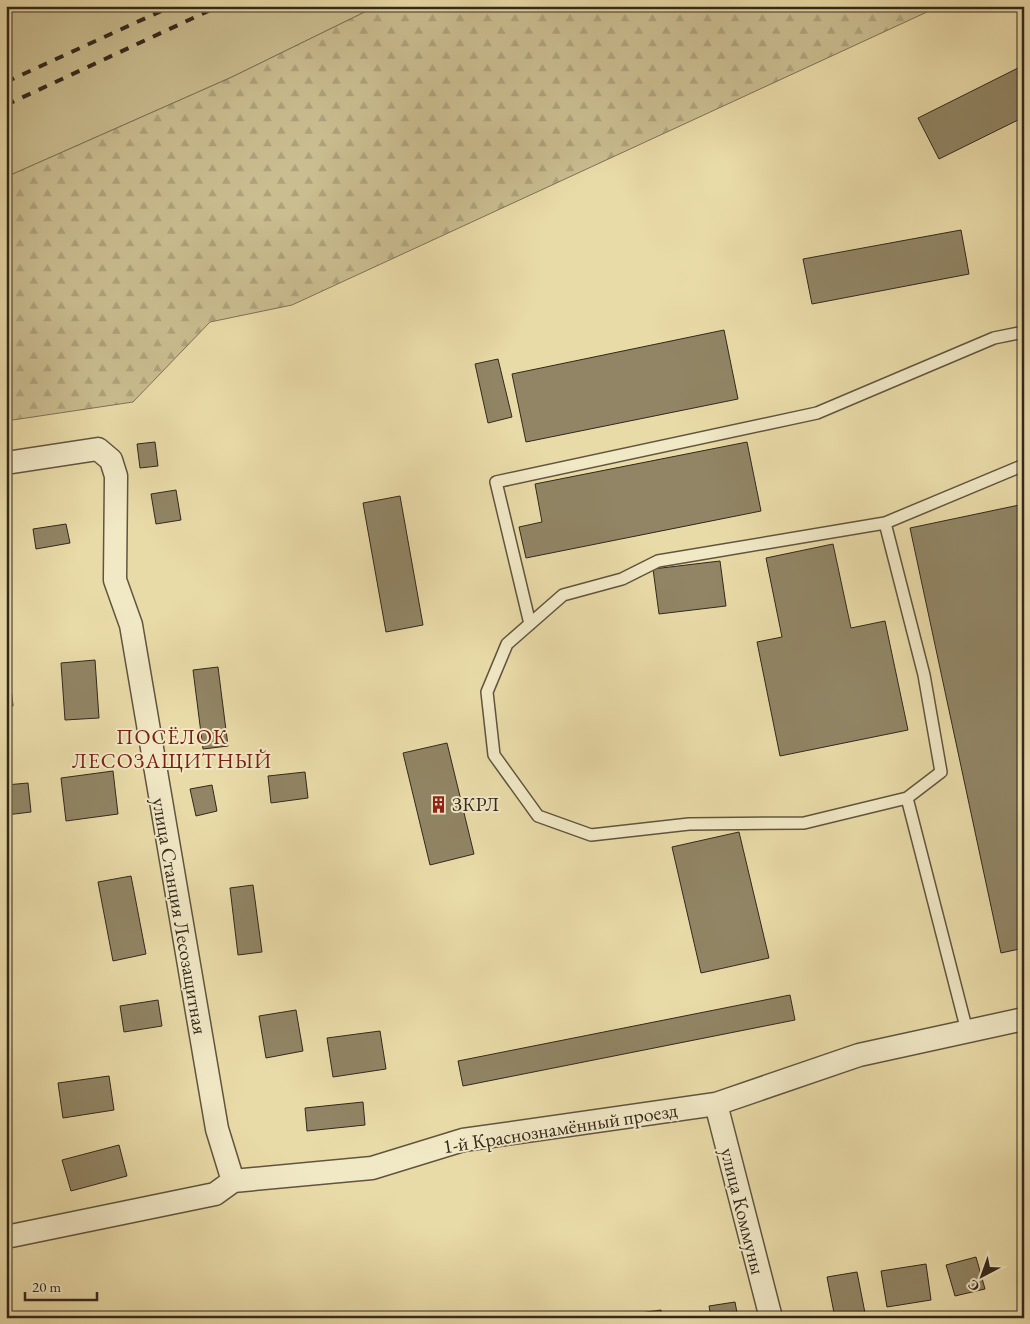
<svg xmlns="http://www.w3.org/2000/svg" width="1030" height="1324" font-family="'EB Garamond',serif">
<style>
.green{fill:#cabd90;stroke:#7e7256}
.forest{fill:url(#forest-firs);stroke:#7e7256}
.building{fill:#918565;stroke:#32281c}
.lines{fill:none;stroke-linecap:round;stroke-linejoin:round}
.service-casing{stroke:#60553f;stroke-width:14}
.minor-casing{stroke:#60553f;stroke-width:25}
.service{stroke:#f1e8c6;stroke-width:11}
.minor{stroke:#f1e8c6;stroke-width:22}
.rail{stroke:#32281c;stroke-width:4;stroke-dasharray:9 9;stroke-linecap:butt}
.labels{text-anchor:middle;stroke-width:4;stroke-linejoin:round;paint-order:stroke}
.poi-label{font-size:20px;fill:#32281c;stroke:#f1e8c6;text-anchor:start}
.street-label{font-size:20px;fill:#32281c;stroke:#f1e8c6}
.neighbourhood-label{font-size:21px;letter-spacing:1px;fill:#7a1f14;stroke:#f1e8c6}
</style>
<defs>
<pattern id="forest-firs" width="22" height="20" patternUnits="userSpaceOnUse" patternTransform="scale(1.25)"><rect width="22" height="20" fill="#cabd90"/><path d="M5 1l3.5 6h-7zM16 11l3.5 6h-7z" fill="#aea27c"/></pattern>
</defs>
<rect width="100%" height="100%" fill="#e9dba8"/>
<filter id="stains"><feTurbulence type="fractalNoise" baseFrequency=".004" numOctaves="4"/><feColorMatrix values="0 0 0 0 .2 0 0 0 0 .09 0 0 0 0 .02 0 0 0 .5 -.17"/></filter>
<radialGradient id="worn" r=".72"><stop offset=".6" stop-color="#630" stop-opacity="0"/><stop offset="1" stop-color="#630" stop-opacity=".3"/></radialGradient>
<path class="green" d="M 6,6 L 377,6 L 232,77 L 6,177 Z"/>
<path class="forest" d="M 377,6 L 940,6 L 292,305 L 210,322 L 133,402 L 6,421 L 6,177 L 232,77 Z"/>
<path class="building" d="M 1024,65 L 1024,117 L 939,159 L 918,118 Z
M 961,230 L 969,274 L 812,304 L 803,259 Z
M 724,330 L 738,399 L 526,442 L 512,374 Z
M 498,359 L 512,417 L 488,423 L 475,364 Z
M 155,442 L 158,466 L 140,468 L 137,444 Z
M 747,442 L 761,511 L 526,558 L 519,527 L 542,522 L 535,484 Z
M 176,490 L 181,520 L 156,524 L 151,494 Z
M 400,496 L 423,625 L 386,632 L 363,503 Z
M 1024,504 L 1024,948 L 1001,953 L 910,528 Z
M 66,524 L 70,543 L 36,549 L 33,529 Z
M 833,544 L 851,628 L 885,621 L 908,730 L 780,756 L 757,642 L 782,637 L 766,558 Z
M 720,561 L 726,606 L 659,614 L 653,569 Z
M 95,660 L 99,718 L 65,720 L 61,663 Z
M 218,667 L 228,746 L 203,749 L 193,670 Z
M 6,677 L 10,677 L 13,706 L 6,707 Z
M 447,743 L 474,854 L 430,865 L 403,753 Z
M 113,771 L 118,814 L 66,821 L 61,778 Z
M 305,772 L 308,798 L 271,803 L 268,776 Z
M 28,783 L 31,812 L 6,815 L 6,785 Z
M 212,785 L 217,811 L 196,816 L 190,789 Z
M 739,832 L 769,958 L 701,973 L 672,847 Z
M 131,876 L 146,954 L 113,961 L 98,882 Z
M 253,885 L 262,952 L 238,955 L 230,888 Z
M 790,995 L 795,1020 L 463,1086 L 458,1061 Z
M 158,1000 L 162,1026 L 124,1032 L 120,1006 Z
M 296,1010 L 303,1051 L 266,1058 L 259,1016 Z
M 380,1031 L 386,1069 L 333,1077 L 327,1038 Z
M 109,1076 L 114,1110 L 63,1118 L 58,1083 Z
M 363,1102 L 365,1125 L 307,1131 L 305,1108 Z
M 119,1145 L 127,1176 L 71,1191 L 62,1160 Z
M 976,1257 L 985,1289 L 955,1296 L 946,1265 Z
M 926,1264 L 931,1300 L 887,1307 L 881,1271 Z
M 857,1272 L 865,1313 L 835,1318 L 827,1277 Z
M 735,1302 L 738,1318 L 711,1318 L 709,1306 Z
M 661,1310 L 662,1318 L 625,1318 L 625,1315 Z"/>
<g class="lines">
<defs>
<path id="service" d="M 885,523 L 658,561 L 622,579 L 563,595 L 507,644 L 487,692 L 494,755 L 538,816 L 591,835 L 689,824 L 804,823 L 907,798
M 530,624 L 496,482 L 817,413 L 994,338 L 1024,332
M 967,1031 L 907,798 L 941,772 L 924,675 L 885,523 L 1024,465"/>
<path id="minor" d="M 6,463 L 98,449 L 111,460 L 116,476 L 115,580 L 131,625 L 217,1129 L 233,1181
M 716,1104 L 771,1318
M 6,1237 L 215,1194 L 233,1181 L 372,1168 L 463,1140 L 716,1104 L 859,1055 L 1024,1019"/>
</defs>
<use href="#service" class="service-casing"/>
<use href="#minor" class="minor-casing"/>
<use href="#service" class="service"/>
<use href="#minor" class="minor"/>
<path class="rail" d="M 6,82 L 172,6
M 6,105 L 219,6"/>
</g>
<defs>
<symbol id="building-bare" viewBox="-9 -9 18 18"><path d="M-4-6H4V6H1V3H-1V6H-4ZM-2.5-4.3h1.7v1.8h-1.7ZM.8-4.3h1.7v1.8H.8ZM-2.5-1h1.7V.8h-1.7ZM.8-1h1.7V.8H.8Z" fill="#8f2418" stroke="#f1e8c6" stroke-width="2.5" paint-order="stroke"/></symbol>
</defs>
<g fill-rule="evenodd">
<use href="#building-bare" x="426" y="792" width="25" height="25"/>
</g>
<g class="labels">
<g class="poi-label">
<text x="452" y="811">ЗКРЛ</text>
</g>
<g class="street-label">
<text transform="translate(180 916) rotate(80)" y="7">улица Станция Лесозащитная</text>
<text transform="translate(560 1128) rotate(-9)" y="7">1-й Краснознамённый проезд</text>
<text transform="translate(743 1211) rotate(76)" y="7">улица Коммуны</text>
</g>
<g class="neighbourhood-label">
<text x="172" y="744">ПОСЁЛОК<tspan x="172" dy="24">ЛЕСОЗАЩИТНЫЙ</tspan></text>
</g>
</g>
<rect width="1030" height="1324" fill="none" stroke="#e9dba8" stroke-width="25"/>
<rect x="8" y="8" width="1015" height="1309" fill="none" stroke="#32281c" stroke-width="2.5"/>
<rect x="12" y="12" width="1005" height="1299" fill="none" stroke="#32281c"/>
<g transform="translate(982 1276) rotate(221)" stroke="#f1e8c6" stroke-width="4" paint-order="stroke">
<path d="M0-4L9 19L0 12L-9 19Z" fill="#32281c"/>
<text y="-8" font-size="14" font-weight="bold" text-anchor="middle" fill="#32281c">С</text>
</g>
<path d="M25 1292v8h72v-8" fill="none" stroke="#32281c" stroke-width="2.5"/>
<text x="32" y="1292" font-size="15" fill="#32281c" stroke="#f1e8c6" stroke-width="4" paint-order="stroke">20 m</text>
<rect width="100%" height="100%" filter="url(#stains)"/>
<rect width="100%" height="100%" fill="url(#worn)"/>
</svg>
